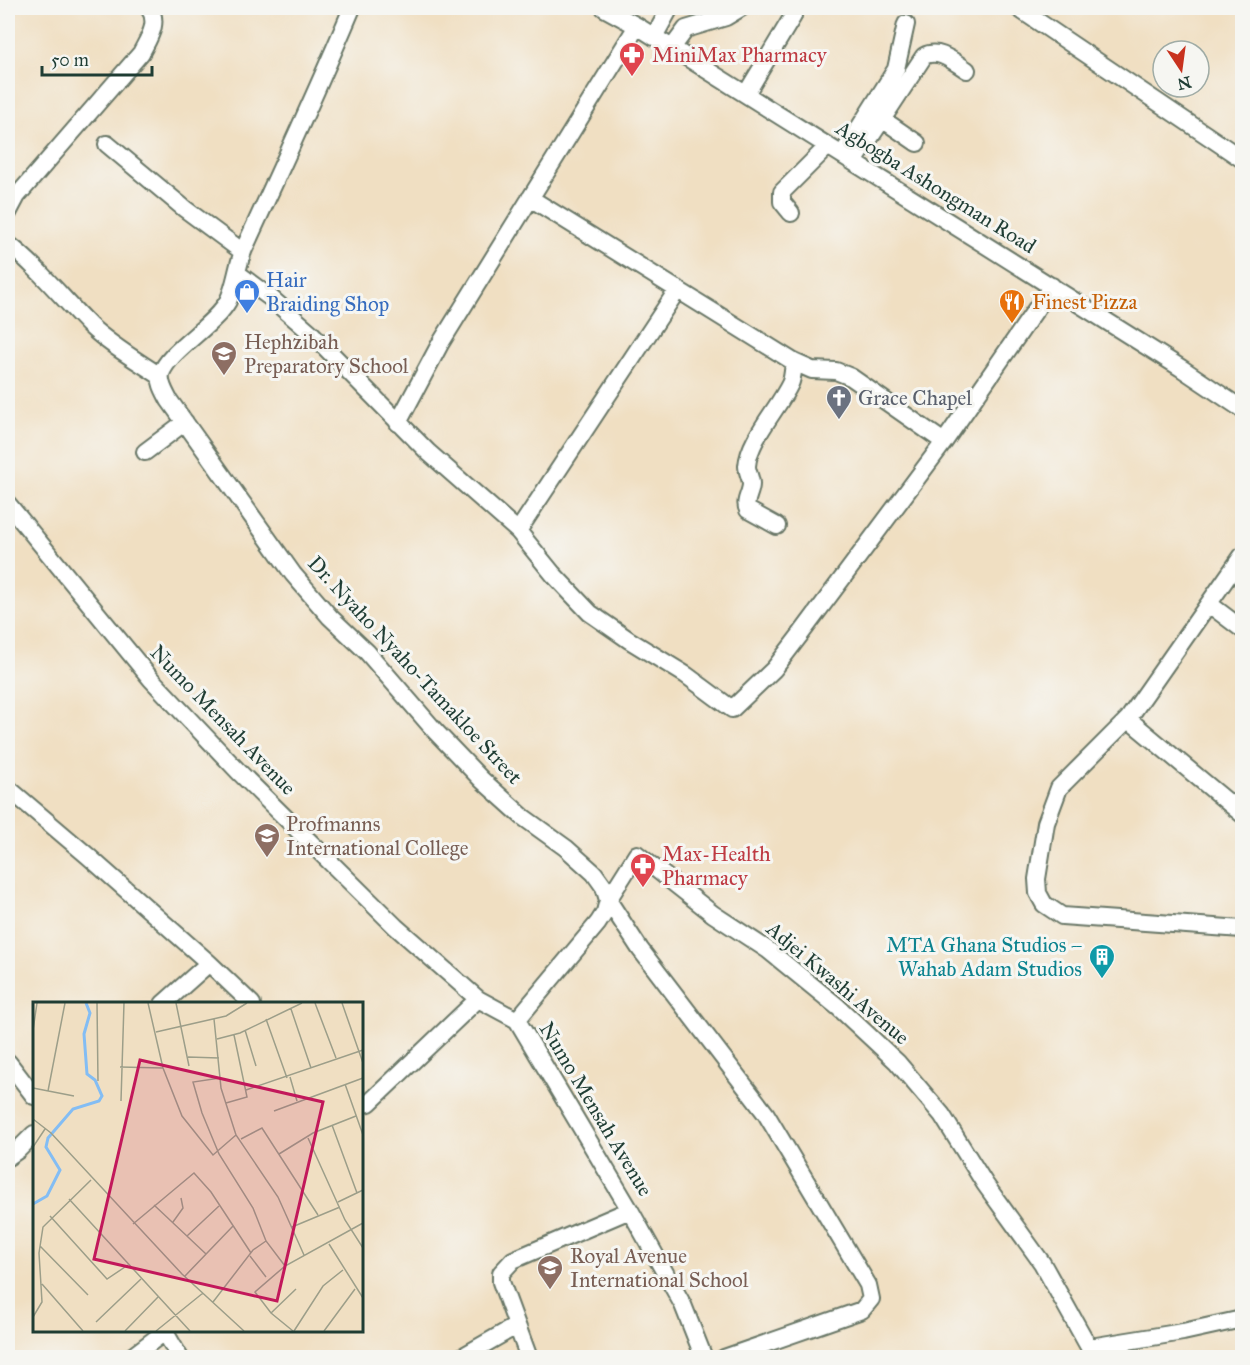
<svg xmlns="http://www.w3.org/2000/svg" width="1250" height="1365" font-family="'IM FELL Great Primer',serif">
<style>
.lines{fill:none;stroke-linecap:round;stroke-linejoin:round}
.minor-casing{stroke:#687666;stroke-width:20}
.minor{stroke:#fff;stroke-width:16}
.labels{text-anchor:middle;stroke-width:6;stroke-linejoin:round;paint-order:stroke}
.health-label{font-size:21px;fill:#be3a42;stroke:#f6f6f2;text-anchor:start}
.street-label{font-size:21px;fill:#1f3d34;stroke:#f6f6f2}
.shop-label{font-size:21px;fill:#366cbe;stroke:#f6f6f2;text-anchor:start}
.food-label{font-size:21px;fill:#c56008;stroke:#f6f6f2;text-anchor:start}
.education-label{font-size:21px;fill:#785e54;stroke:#f6f6f2;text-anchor:start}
.worship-label{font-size:21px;fill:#5b616d;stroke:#f6f6f2;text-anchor:start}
.culture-label{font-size:21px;fill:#0d838f;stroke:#f6f6f2;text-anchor:end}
.inset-river{fill:none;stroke:#83bdf4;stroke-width:3}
.inset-road{fill:none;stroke:#9c9e89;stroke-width:1.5}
.view{fill:#c2185b;fill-opacity:0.15;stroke:#c2185b;stroke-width:3}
.inset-edge{fill:none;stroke:#1f3d34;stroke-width:3}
</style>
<rect width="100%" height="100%" fill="#f6f6f2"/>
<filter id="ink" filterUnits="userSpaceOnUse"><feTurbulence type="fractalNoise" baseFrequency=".0167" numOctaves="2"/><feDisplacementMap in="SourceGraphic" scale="12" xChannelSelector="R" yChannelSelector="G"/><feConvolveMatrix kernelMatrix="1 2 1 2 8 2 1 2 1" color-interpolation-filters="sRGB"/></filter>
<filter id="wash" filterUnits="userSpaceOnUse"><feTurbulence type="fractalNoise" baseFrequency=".008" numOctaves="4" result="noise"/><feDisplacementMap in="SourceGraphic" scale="24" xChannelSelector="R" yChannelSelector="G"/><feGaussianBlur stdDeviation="1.35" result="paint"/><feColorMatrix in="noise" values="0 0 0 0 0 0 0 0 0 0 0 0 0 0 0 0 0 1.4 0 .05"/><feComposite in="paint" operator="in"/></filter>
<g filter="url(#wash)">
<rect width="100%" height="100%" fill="#f0dfc2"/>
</g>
<g filter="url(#ink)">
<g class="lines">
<defs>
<path id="minor" d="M 352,8 C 318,89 281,169 244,249 C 237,265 236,285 228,301 C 214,326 168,351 161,374 C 159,383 165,392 169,400 L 293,574 L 330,617 L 367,652 L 436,732 L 482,780 L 523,817 L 566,848 L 594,873 L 604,887 L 608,900 L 605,912 L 598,923 L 517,1020
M 604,8 L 637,26 L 1181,368 L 1242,409
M 1018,8 L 1242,159
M 654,37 L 670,8
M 672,48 L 686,29 L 726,17 L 741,8
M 746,94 L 793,16
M 882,119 L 917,143
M 107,144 L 185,209 L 243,252
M 842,155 L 896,69 L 906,24
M 854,162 L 924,56 C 939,48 954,62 967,70
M 530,198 L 794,362 L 812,370 L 836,371 L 851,377 L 944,442
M 8,213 L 17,196 L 141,53 C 148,39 160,23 149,8
M 791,213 L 782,202 L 782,192 L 828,146
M 8,244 C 38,267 62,298 89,325 C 110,345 136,360 160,376
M 237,273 L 272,299 L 310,332 L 428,452 L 518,531 L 553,574 L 590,613 L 629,640 L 686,675 L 732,709 L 774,669 L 800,635 L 944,442 L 1052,286
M 398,423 L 440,344 L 637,26
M 145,452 L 185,422
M 8,504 L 151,679 L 238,771 L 396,927 L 478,999 L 517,1020 L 630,1210 L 683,1305 L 704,1358
M 777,526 L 748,510 C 743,501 751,494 751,484 C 751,478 747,472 747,466 C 749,439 778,409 790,384 C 793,378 793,369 794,362
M 518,531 L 678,289
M 1242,556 L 1128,719 L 1059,788 L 1046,823 L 1037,879 L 1038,893 L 1044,904 L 1062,916 L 1242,929
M 1209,604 L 1242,629
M 1128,719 L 1242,814
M 8,788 L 88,856 L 209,963 L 252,1004
M 608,900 L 637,854 L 713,914 L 768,950 L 838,1007 L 897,1062 L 942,1115 L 985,1184 L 1042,1263 L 1095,1358
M 608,900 L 640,949 L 766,1114 L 868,1285 L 871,1299 L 862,1310 L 724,1358
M 163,1004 L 209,963
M 8,1062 L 34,1096
M 362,1104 L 369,1103 L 478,999
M 8,1157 L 18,1150 L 34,1134
M 165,1332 L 180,1358
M 1090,1347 L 1183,1332 L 1242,1319
M 130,1358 L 167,1330
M 460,1358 L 516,1326
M 529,1358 L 501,1282 L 501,1273 L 513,1260 L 630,1210"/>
</defs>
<use href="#minor" class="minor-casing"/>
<use href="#minor" class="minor"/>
</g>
</g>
<defs>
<symbol id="pharmacy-pin" viewBox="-11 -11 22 30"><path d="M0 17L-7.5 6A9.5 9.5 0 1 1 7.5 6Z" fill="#e0444e" stroke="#f6f6f2"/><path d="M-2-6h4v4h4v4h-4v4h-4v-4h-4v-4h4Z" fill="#fff"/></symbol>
<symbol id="shop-pin" viewBox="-11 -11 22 30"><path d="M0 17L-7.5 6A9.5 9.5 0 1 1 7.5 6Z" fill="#3f7fe0" stroke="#f6f6f2"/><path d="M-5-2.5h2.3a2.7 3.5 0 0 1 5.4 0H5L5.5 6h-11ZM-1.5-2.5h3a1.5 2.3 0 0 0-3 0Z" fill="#fff"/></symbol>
<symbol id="restaurant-pin" viewBox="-11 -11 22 30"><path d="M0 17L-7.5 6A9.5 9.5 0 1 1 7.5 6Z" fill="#e8710a" stroke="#f6f6f2"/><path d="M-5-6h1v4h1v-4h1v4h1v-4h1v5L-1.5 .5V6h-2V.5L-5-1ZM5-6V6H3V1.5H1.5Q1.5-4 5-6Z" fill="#fff"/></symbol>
<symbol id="school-pin" viewBox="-11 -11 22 30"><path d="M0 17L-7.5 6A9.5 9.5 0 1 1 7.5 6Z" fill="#8d6e63" stroke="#f6f6f2"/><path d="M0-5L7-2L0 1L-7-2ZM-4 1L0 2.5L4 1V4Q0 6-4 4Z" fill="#fff"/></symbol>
<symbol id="church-pin" viewBox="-11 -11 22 30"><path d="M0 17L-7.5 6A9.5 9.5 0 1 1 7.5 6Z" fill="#6b7280" stroke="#f6f6f2"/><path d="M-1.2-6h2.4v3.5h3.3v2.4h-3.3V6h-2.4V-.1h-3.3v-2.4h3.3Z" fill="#fff"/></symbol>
<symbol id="building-pin" viewBox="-11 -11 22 30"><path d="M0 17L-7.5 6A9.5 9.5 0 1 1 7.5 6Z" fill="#0f9aa8" stroke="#f6f6f2"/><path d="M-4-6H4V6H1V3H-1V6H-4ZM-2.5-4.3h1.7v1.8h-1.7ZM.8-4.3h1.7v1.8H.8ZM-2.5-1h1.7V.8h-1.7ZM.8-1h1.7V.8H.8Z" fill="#fff"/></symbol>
</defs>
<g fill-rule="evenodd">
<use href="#pharmacy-pin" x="617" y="40" width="30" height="40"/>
<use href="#shop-pin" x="232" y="277" width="30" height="40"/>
<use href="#restaurant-pin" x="997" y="287" width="30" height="40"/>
<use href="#school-pin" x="209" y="339" width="30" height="40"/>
<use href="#church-pin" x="824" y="383" width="30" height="40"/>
<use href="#school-pin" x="252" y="821" width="30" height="40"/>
<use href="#pharmacy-pin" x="628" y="851" width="30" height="40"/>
<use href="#building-pin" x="1087" y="942" width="30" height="40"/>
<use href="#school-pin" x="535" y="1253" width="30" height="40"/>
</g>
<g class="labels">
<g class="health-label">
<text x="652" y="62">MiniMax Pharmacy</text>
<text x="662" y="861">Max-Health<tspan x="662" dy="24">Pharmacy</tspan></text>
</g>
<g class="street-label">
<text transform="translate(936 187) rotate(32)" y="7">Agbogba Ashongman Road</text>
<text transform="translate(415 670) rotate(47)" y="7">Dr. Nyaho Nyaho-Tamakloe Street</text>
<text transform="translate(223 720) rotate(46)" y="7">Numo Mensah Avenue</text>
<text transform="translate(838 983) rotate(40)" y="7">Adjei Kwashi Avenue</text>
<text transform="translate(596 1109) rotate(59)" y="7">Numo Mensah Avenue</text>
</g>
<g class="shop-label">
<text x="266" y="287">Hair<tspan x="266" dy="24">Braiding Shop</tspan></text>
</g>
<g class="food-label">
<text x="1032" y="309">Finest Pizza</text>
</g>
<g class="education-label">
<text x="244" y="349">Hephzibah<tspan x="244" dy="24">Preparatory School</tspan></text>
<text x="286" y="831">Profmanns<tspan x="286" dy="24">International College</tspan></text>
<text x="570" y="1263">Royal Avenue<tspan x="570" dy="24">International School</tspan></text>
</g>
<g class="worship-label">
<text x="858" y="405">Grace Chapel</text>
</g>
<g class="culture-label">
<text x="1082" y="952">MTA Ghana Studios –<tspan x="1082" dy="24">Wahab Adam Studios</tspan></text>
</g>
</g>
<g transform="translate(33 1002)">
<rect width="330" height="330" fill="#f0dfc2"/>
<path class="inset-river" d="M 0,202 L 14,194 L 27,168 L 13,145 L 15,136 L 40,107 L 66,99 L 69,94 L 62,78 L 54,72 L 51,32 L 57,11 L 53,1"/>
<path class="inset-road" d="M 64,1 L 65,79M 115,1 L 130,66 L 149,114 L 180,153 L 203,133M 143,1 L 156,64M 282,1 L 303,56M 309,1 L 330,61M 258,7 L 278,66M 181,17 L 188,86 L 203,133 L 245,195 L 271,253M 233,17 L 254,76M 0,28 L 4,1M 212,28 L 223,64M 123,30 L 193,14 L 214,1M 184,37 L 207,31 L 269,1M 155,55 L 186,56M 87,65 L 130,66M 257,75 L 264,99M 187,76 L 160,80 L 169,111 L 186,152 L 220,206 L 233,239 L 252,264M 312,82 L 330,133M 0,86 L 41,94M 213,88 L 330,48M 15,89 L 32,1M 88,99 L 91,1M 193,101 L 214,95 L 201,33M 241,109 L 330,76M 0,117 L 18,131 L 149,272 L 211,329M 299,123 L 324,191M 275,136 L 312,218 L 330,246M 208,137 L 229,126 L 285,213M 0,145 L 12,127M 246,152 L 280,131 L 323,114M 36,197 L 157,329M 305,200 L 330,188M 121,203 L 173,252M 17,214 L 74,277 L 95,263M 140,220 L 150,206 L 148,196M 100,222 L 161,171 L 178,190 L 218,251M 259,225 L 307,205M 154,234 L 186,204M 296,242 L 330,296M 7,244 L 55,293M 217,254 L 233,275M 152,274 L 200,224M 9,282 L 50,329M 180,300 L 220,248 L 233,239M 238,311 L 263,287M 0,315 L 9,300 L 6,251 L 10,225 L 58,178M 63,320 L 108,277M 92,329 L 125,295M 123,329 L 170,291M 260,329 L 238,311 L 222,290 L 252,264 L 330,221M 261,329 L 290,284 L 310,268M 291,329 L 322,287"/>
<path class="view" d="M 107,58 L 290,100 L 244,299 L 61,257 Z"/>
<rect width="330" height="330" class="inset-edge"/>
</g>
<rect width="1250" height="1365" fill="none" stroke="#f6f6f2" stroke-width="30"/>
<g transform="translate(1181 69) rotate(167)"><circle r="28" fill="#f6f6f2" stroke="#a0aca6" stroke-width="1.5"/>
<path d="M0-4.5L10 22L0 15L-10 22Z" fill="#c8321e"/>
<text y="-9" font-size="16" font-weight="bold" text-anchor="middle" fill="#1f3d34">N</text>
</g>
<path d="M42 66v9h110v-9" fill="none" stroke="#1f3d34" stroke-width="3"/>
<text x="51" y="66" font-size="18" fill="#1f3d34" stroke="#f6f6f2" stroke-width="4.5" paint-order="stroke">50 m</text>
</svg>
